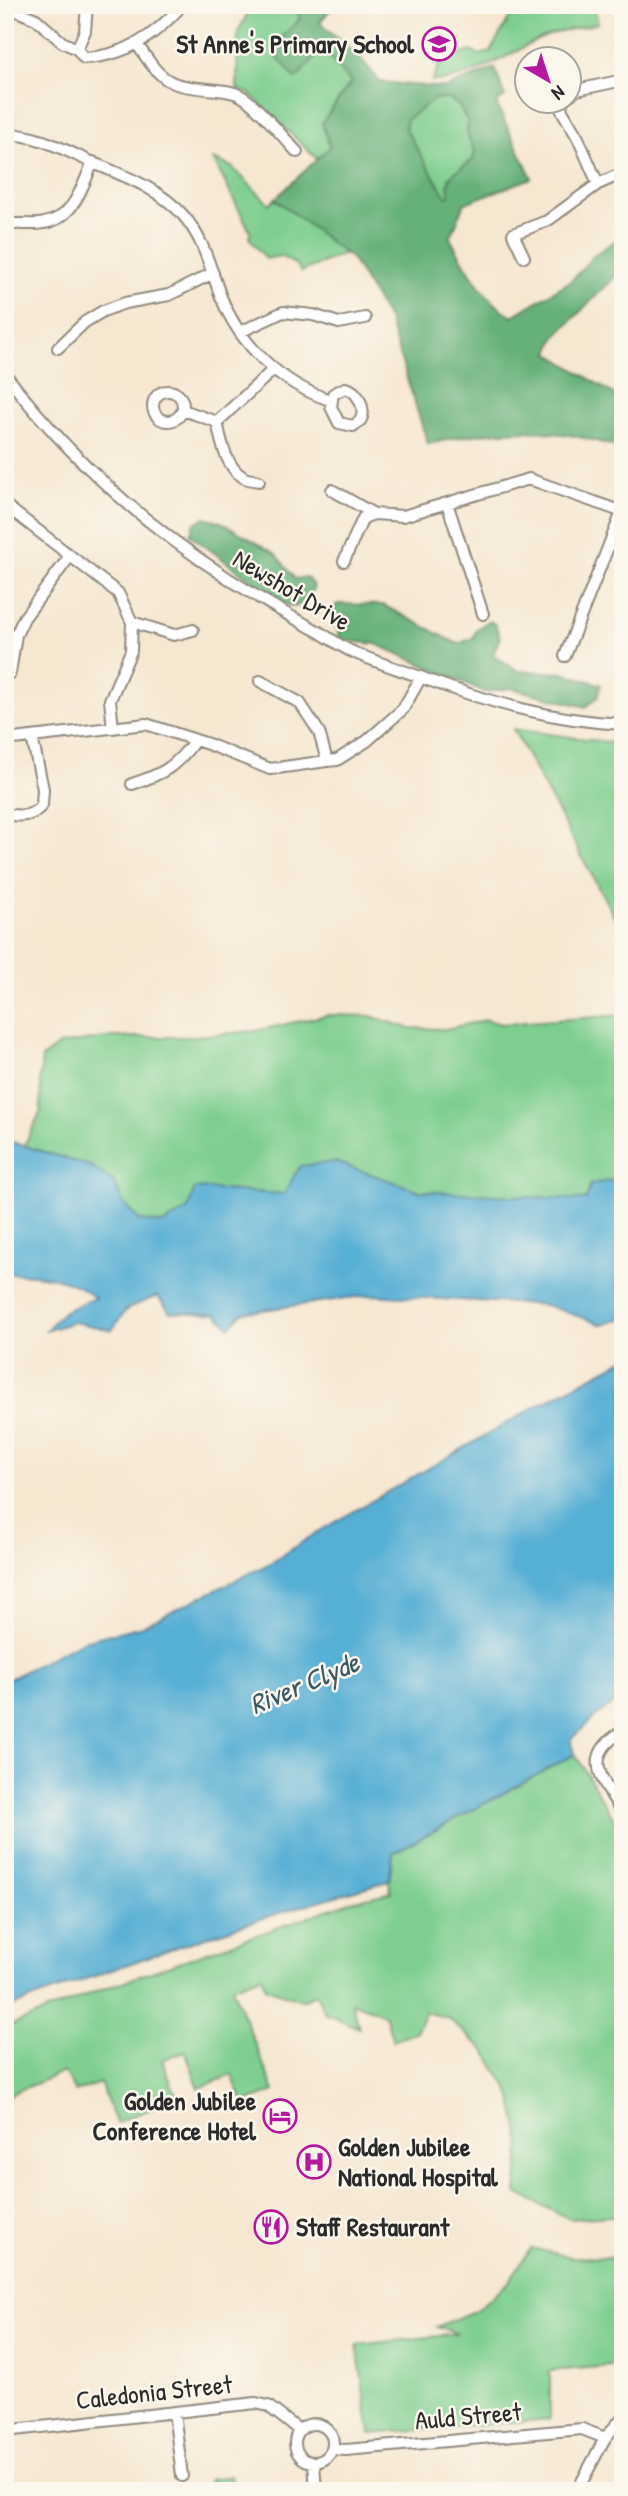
<svg xmlns="http://www.w3.org/2000/svg" width="628" height="2496" font-family="'Patrick Hand',sans-serif">
<style>
.green{fill:#7dce8f;stroke:#547c5d;stroke-width:2}
.forest{fill:#66b17a;stroke:#486e52;stroke-width:2;fill-rule:evenodd}
.water{fill:#57afd4;stroke:#416d80;stroke-width:2}
.lines{fill:none;stroke-linecap:round;stroke-linejoin:round}
.minor-casing{stroke:#90897e;stroke-width:14}
.minor{stroke:#fff;stroke-width:10}
.labels{text-anchor:middle;stroke-width:5;stroke-linejoin:round;paint-order:stroke}
.poi-label{font-size:26px;font-weight:bold;fill:#2b2b2b;stroke:#fbf7ec;text-anchor:end}
.street-label{font-size:26px;fill:#2b2b2b;stroke:#fbf7ec}
.water-label{font-size:28px;font-style:italic;fill:#3a5966;stroke:#fbf7ec}
</style>
<rect width="100%" height="100%" fill="#fbf7ec"/>
<filter id="ink" filterUnits="userSpaceOnUse"><feTurbulence type="fractalNoise" baseFrequency=".0143" numOctaves="2"/><feDisplacementMap in="SourceGraphic" scale="14" xChannelSelector="R" yChannelSelector="G"/><feConvolveMatrix kernelMatrix="1 2 1 2 8 2 1 2 1" color-interpolation-filters="sRGB"/></filter>
<filter id="wash" filterUnits="userSpaceOnUse"><feTurbulence type="fractalNoise" baseFrequency=".00686" numOctaves="4" result="noise"/><feDisplacementMap in="SourceGraphic" scale="28" xChannelSelector="R" yChannelSelector="G"/><feGaussianBlur stdDeviation="1.57" result="paint"/><feColorMatrix in="noise" values="0 0 0 0 0 0 0 0 0 0 0 0 0 0 0 0 0 1.4 0 .05"/><feComposite in="paint" operator="in"/></filter>
<g filter="url(#wash)">
<rect width="100%" height="100%" fill="#f6e7d1"/>
<path class="green" d="M 252,5 L 295,5 L 300,19 L 283,36 L 296,78 L 322,48 L 351,82 L 322,123 L 330,147 L 317,159 L 250,94 L 237,89 L 238,32 Z
M 492,5 L 594,5 L 598,23 C 581,28 561,30 544,37 C 510,52 470,82 432,81 L 441,61 L 471,51 L 480,55 L 490,52 L 511,15 Z
M 435,99 L 450,99 L 459,106 L 468,122 L 467,134 L 475,151 L 473,160 L 449,177 L 450,195 L 445,198 L 405,128 L 407,119 Z
M 213,159 L 232,167 L 269,204 L 275,199 L 345,253 L 301,272 L 297,265 L 280,256 L 266,259 L 250,239 L 250,231 Z
M 513,729 L 623,744 L 623,933 Z
M 328,1015 L 370,1016 L 409,1028 L 445,1029 L 486,1020 L 501,1024 L 623,1015 L 623,1179 L 591,1184 L 586,1200 L 420,1191 L 335,1162 L 284,1194 L 195,1188 L 188,1209 L 163,1224 L 140,1221 L 124,1204 L 113,1181 L 90,1166 L 24,1146 L 41,1111 L 40,1080 L 42,1058 L 59,1045 L 112,1037 L 185,1037 L 255,1031 Z
M 575,1754 L 623,1835 L 623,2215 L 570,2219 L 516,2193 L 521,2143 L 511,2094 L 485,2051 L 448,2018 L 425,2012 L 416,2032 L 393,2041 L 385,2015 L 352,2002 L 359,2028 L 325,2013 L 316,1994 L 302,2000 L 266,1988 L 261,1976 L 232,1987 L 274,2091 L 246,2102 L 244,2105 L 232,2075 L 199,2088 L 185,2051 L 162,2060 L 177,2098 L 116,2123 L 100,2083 L 75,2092 L 64,2072 L 5,2096 L 5,2028 L 97,1991 L 350,1902 L 391,1892 L 389,1881 L 393,1853 Z
M 531,2248 L 571,2257 L 623,2258 L 623,2365 L 550,2371 L 550,2419 L 370,2434 L 357,2345 L 458,2334 L 437,2327 L 476,2310 L 508,2283 Z
M 231,2476 L 233,2489 L 210,2491 L 209,2479 Z"/>
<path class="forest" d="M 295,5 L 334,5 L 320,22 L 362,60 L 380,82 L 446,88 L 495,68 L 505,97 L 496,103 L 532,178 L 465,203 L 450,238 C 466,266 484,302 513,316 L 572,280 L 595,254 L 623,236 L 623,269 L 556,336 L 549,353 L 623,400 L 623,448 C 605,444 587,438 569,435 C 522,427 475,432 428,444 L 388,319 L 351,258 L 275,199 L 330,147 L 322,123 L 351,82 L 322,49 L 296,79 L 274,53 L 283,36 L 300,19 ZM 435,99 L 450,99 L 459,106 L 468,122 L 467,134 L 475,151 L 473,160 C 458,171 443,174 450,195 L 446,197 L 405,128 L 407,119 Z
M 205,517 L 223,523 L 276,554 L 295,579 L 306,577 L 314,586 L 308,600 L 295,607 L 282,603 L 190,535 L 194,524 Z
M 337,604 L 383,605 L 458,644 L 473,638 L 477,629 L 489,621 L 495,624 L 500,637 L 493,655 L 519,671 L 564,673 L 601,685 L 598,697 L 586,707 L 511,688 L 485,692 L 376,644 L 341,640 L 331,613 Z"/>
<path class="water" d="M 5,1140 L 90,1166 L 113,1181 L 124,1204 L 140,1221 L 164,1224 L 188,1209 L 195,1188 L 284,1194 L 300,1166 L 335,1162 L 420,1191 L 586,1200 L 591,1184 L 623,1179 L 623,1318 L 603,1325 L 546,1305 L 370,1295 L 242,1313 L 230,1327 L 216,1314 L 170,1312 L 157,1296 L 127,1309 L 112,1330 L 73,1322 L 45,1331 L 64,1311 L 95,1298 C 69,1275 38,1275 5,1273 Z
M 623,1360 L 623,1699 L 602,1711 L 571,1739 L 575,1754 L 393,1853 L 389,1881 C 258,1916 132,1962 5,2009 L 5,1681 L 83,1641 L 142,1626 L 271,1563 L 316,1533 L 542,1403 Z"/>
</g>
<g filter="url(#ink)">
<g class="lines">
<defs>
<path id="minor" d="M 5,6 L 36,19 L 62,42 L 77,49 L 84,58 C 126,56 155,36 182,5
M 137,44 C 165,86 168,85 217,90 C 226,91 236,92 243,97 C 259,107 283,137 297,152
M 77,49 L 85,31 L 87,5
M 568,96 L 577,90 L 623,80
M 562,102 L 561,109 L 578,138 L 598,184
M 5,134 C 36,134 63,149 91,162 C 124,176 159,188 183,215 C 204,239 210,268 221,297 C 240,345 281,384 330,400
M 5,225 C 18,222 31,226 44,223 C 74,218 82,187 93,162
M 524,257 L 513,234 L 547,221 L 598,184 L 623,173
M 240,332 L 283,312 L 313,315 L 339,323 L 365,318
M 58,348 L 85,322 L 103,311 L 125,303 L 169,295 L 213,273
M 5,374 C 90,485 190,562 312,628 C 326,635 339,646 353,652 C 377,663 403,670 428,680 C 492,703 555,721 623,724
M 345,388 C 358,390 367,410 360,421 L 353,426 L 339,423 L 331,407 L 333,394 Z
M153 406a15 15 0 1 1 30 0a15 15 0 1 1-30 0Z
M 183,410 L 217,422
M 259,481 C 255,480 247,480 243,477 C 225,466 221,440 217,422 L 274,369
M 332,490 L 374,514
M 447,503 L 483,614
M 5,505 L 118,593 L 132,622 L 131,651 L 110,700 L 113,728
M 344,561 L 363,518 L 374,514 L 403,516 L 529,479 L 623,512
M 132,622 L 174,635 L 193,630
M 565,656 L 622,512
M 10,673 L 16,635 L 24,618 L 70,556
M 260,681 L 300,703 L 319,732 L 327,761
M 5,740 L 146,724 L 208,744 L 270,769 L 327,761 L 337,760 L 367,741 L 403,709 L 421,677
M 132,784 C 163,774 176,767 195,740
M 8,815 C 23,816 32,817 42,805 L 43,789 L 32,737
M 623,1731 C 579,1757 604,1781 623,1814
M 174,2412 L 182,2476
M295 2443a19 19 0 1 1 38 0a19 19 0 1 1-38 0Z
M 5,2431 L 256,2403 L 268,2406 L 299,2430
M 333,2449 L 346,2450 L 582,2429 L 605,2438
M 314,2463 L 316,2491
M 577,2491 L 605,2438 L 623,2417"/>
</defs>
<use href="#minor" class="minor-casing"/>
<use href="#minor" class="minor"/>
</g>
</g>
<defs>
<symbol id="school-ring" viewBox="-11 -11 22 22"><circle r="9.5" fill="#fbf7ec" stroke="#b5179e" stroke-width="1.5"/><path d="M0-5L7-2L0 1L-7-2ZM-4 1L0 2.5L4 1V4Q0 6-4 4Z" fill="#b5179e"/></symbol>
<symbol id="hotel-ring" viewBox="-11 -11 22 22"><circle r="9.5" fill="#fbf7ec" stroke="#b5179e" stroke-width="1.5"/><path d="M-6-4.5h1.5V1H6V5H4.5V3h-9V5H-6ZM-4 0a1.8 1.8 0 1 1 3.6 0ZM.5 0V-2.5h3Q6-2.5 6 0Z" fill="#b5179e"/></symbol>
<symbol id="hospital-ring" viewBox="-11 -11 22 22"><circle r="9.5" fill="#fbf7ec" stroke="#b5179e" stroke-width="1.5"/><path d="M-5-5h3v3.5h4V-5h3V5h-3V1.5h-4V5h-3Z" fill="#b5179e"/></symbol>
<symbol id="restaurant-ring" viewBox="-11 -11 22 22"><circle r="9.5" fill="#fbf7ec" stroke="#b5179e" stroke-width="1.5"/><path d="M-5-6h1v4h1v-4h1v4h1v-4h1v5L-1.5 .5V6h-2V.5L-5-1ZM5-6V6H3V1.5H1.5Q1.5-4 5-6Z" fill="#b5179e"/></symbol>
</defs>
<g fill-rule="evenodd">
<use href="#school-ring" x="420" y="25" width="38" height="38"/>
<use href="#hotel-ring" x="261" y="2097" width="38" height="38"/>
<use href="#hospital-ring" x="295" y="2143" width="38" height="38"/>
<use href="#restaurant-ring" x="252" y="2208" width="38" height="38"/>
</g>
<g class="labels">
<g class="poi-label">
<text x="414" y="53">St Anne's Primary School</text>
<text x="256" y="2110">Golden Jubilee<tspan x="256" dy="30">Conference Hotel</tspan></text>
<text x="338" y="2156" text-anchor="start">Golden Jubilee<tspan x="338" dy="30">National Hospital</tspan></text>
<text x="296" y="2236" text-anchor="start">Staff Restaurant</text>
</g>
<g class="street-label">
<text transform="translate(292 590) rotate(31)" y="9">Newshot Drive</text>
<text transform="translate(154 2392) rotate(-6)" y="9">Caledonia Street</text>
<text transform="translate(468 2416) rotate(-5)" y="9">Auld Street</text>
</g>
<g class="water-label">
<text transform="translate(304 1683) rotate(-23)" y="10">River Clyde</text>
</g>
</g>
<rect width="628" height="2496" fill="none" stroke="#fbf7ec" stroke-width="28"/>
<g transform="translate(548 80) rotate(141)"><circle r="33" fill="#fbf7ec" stroke="#a8a59f" stroke-width="2"/>
<path d="M0-5L12 26L0 18L-12 26Z" fill="#b5179e"/>
<text y="-10" font-size="19" font-weight="bold" text-anchor="middle" fill="#2b2b2b">N</text>
</g>
</svg>
